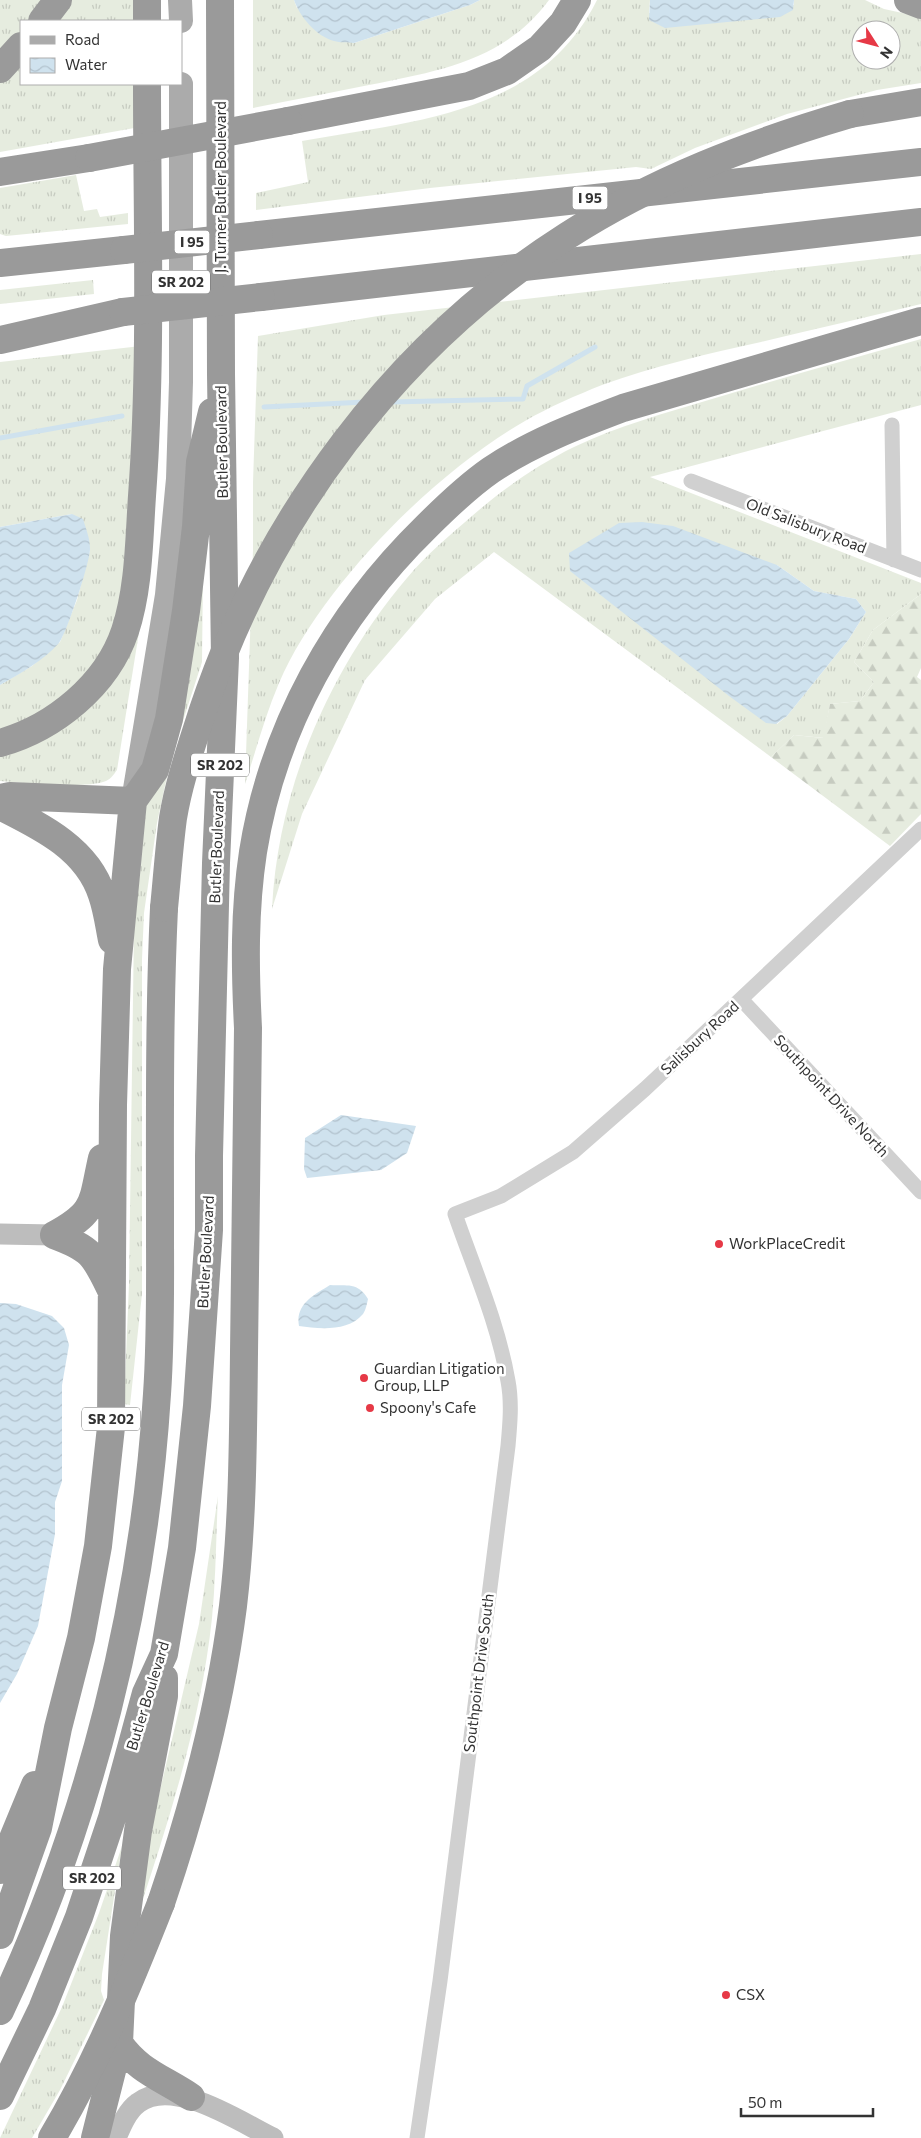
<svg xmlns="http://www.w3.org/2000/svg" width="921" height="2138" font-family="Commissioner,sans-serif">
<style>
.grass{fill:url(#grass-tufts);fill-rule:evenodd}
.forest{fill:url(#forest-firs)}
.water{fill:url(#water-waves)}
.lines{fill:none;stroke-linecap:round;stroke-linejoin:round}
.stream{stroke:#cfe2ee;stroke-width:5}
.street{stroke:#d0d0d0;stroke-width:15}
.secondary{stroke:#bdbdbd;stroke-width:21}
.primary{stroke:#ababab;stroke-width:24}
.highway{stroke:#9a9a9a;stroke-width:28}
.highway-bridge{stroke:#9a9a9a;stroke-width:28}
.poi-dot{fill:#e63946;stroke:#fff;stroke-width:2}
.labels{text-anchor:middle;stroke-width:5;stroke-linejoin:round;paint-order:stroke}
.shield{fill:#fff;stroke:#707070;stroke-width:1}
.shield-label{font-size:14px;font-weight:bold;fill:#333}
.street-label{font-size:15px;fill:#333;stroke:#fff}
.poi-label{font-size:15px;fill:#333;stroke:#fff;text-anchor:start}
</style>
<defs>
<pattern id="grass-tufts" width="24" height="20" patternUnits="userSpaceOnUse" patternTransform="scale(1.25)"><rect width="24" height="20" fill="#e6ecdf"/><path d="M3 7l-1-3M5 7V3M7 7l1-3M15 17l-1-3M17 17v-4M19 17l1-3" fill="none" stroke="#c6cbc0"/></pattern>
<pattern id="forest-firs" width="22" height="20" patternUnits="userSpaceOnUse" patternTransform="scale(1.25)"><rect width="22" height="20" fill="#e6ecdf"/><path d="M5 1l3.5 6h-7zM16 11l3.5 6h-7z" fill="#c6cbc0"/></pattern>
<pattern id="water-waves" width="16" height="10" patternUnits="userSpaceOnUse" patternTransform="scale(1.25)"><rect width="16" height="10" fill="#cfe2ee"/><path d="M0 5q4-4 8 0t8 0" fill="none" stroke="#b2c2cd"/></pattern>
</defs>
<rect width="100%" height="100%" fill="#fff"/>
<path class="grass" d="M 0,0 L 47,0 L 30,21 L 21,21 L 21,31 L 0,54 Z
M 67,0 L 140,0 L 140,21 L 52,21 Z
M 253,0 L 294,0 L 297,8 L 354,43 L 470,5 L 480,0 L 549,0 C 504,61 438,71 369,85 C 330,93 292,100 253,108 Z
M 597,0 L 650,0 L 649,13 L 794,5 L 794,0 L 865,0 L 884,9 L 921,17 L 921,83 L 877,90 L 787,114 L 695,148 L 651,169 L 636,167 L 430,188 L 256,210 L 256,193 L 308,182 L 302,141 C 413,121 540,115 597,0 ZM 861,30 L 891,30 L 891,60 L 861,60 Z
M 21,57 L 21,84 L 140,84 L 140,127 L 0,152 L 0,78 Z
M 76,175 L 84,211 L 97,209 L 100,217 L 128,213 L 128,224 L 6,236 L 0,234 L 0,188 Z
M 921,254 L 921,304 C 868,317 814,329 761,342 C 707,354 654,366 602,385 C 577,395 549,407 525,421 C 435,472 320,587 279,683 C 265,716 256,750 245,784 L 253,550 L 253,482 L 258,336 L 384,315 Z
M 93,280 L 94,294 L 0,304 L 0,290 Z
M 921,339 L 921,405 L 650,477 L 921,583 L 921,594 L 873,630 L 854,662 L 874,682 L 860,701 L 830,704 L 824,738 L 794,735 L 771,757 L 494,552 L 435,599 L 365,680 L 302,814 L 272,909 C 278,788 329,670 407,578 C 426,555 450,535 472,516 C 503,489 537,465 574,447 C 618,426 665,413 712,399 C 781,378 851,359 921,339 ZM 777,565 L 814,591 L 856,599 L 866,612 L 849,639 L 787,716 L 777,724 Z
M 141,346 L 124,599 L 109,644 L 71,693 L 0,735 L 0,685 L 32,666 L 60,642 L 77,600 L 90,550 L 72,514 L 0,527 L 0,362 Z
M 160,398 L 158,463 L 147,582 L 117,770 C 114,774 111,779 106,781 C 87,789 22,783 0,781 L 0,756 L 109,677 Z
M 203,572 L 202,662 L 171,758 L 157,823 L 144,913 L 142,959 L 142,1294 L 130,1405 L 124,1404 L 129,1284 L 134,927 L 146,801 Z
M 218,1496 C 216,1536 216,1577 212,1618 C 201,1722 168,1824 135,1923 L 154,1816 L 199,1624 Z
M 122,1846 L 102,1974 L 101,1991 L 104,2000 L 60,2090 L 32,2138 L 0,2138 L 62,2007 L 99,1913 Z"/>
<path class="forest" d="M 921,594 L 921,668 L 917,677 L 921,680 L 921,814 L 890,846 L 771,757 L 794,735 L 823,738 L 830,704 L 860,701 L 874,682 L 854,662 L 873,630 Z"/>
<path class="water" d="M 294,0 L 480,0 L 470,5 L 354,43 C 348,42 340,43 334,41 C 316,36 300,17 294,0 Z
M 650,0 L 794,0 L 793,10 L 780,17 L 665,28 L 649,20 Z
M 72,514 L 83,519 C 86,529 90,538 90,549 C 90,562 67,633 59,643 C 43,661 21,673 0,685 L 0,527 Z
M 642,522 L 673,526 L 777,565 L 814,591 L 856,599 L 866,612 L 849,639 L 787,716 L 776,724 L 766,723 L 729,696 L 570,571 L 569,553 L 619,523 Z
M 341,1115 L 416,1126 L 407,1153 L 381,1170 L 307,1178 L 304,1169 L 305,1138 Z
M 330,1285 C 347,1286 358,1282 368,1299 C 367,1303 366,1310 363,1314 C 348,1332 319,1329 299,1326 C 295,1304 314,1295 330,1285 Z
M 0,1303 L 16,1304 L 52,1316 L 64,1328 L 69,1345 L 62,1385 L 62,1481 L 55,1502 L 55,1534 L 38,1626 L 17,1674 L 0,1703 Z"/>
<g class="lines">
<path class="stream" d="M 391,402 L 523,399 L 527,386 L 595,347
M 264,407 L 365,402
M 0,438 L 122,416"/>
<path class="street" d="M 892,425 L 894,560
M 691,481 L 921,570
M 741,999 L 921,1192
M 417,2138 L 440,1981 L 508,1446 C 510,1424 512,1402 508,1381 C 498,1323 474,1269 455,1214 L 501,1196 L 573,1152 L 645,1089 L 741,999 L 921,829"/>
<path class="secondary" d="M 0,1234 L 54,1235
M 116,2138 C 121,2126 127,2111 138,2103 C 173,2076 240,2122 273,2138"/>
<path class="primary" d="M 180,0 L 181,21
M 133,801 L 167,595 L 178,479 L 181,382 L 181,84"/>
<path class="highway" d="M 908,0 L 921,5
M 42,21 L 58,0
M 147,21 L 147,0
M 0,69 L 21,46
M 850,114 L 921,102
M 288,121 L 469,86 L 507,71 L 540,48 L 563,23 L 577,0
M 0,172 L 89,158
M 259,235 L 921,162
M 0,263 L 124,250
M 261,297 L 921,222
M 0,340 L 123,312
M 0,743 C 54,728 107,685 125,631 C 139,589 139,540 142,496 C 152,358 147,221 147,84
M 0,798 L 10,796 L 133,801
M 133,801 L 155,770 L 169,719 L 186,611 L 196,527 L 200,462 L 212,412
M 0,806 C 40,826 87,848 102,895 C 107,909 109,925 112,940
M 54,1235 C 97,1212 92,1202 102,1158
M 54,1235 C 92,1249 94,1255 111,1290
M 0,1870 L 35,1785
M 161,1903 C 194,1806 220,1708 233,1606 C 243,1522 243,1438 244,1353 C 245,1245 246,1137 248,1028 C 245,969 244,911 253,852 C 273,727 336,615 426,527 C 446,507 468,486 491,470 C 531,443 578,425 623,408 L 921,321
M 0,1935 L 38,1828 L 58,1728 L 81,1638 L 98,1546 L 111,1427 L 113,1105 L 117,969 L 133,801
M 0,2011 C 90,1821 144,1604 157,1394 C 161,1338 160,1281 160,1225 C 160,1119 159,1014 164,908
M 119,2043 C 139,2072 163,2078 191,2097
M 0,2096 L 42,2009 L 79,1917 L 112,1818 L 146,1693 L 164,1654 L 182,1548 L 197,1406 L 209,1230 L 209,1156 L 216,863 L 225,658 L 221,374 L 220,0
M 95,2138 L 119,2043 L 124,1936 L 138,1831 L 164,1696 L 164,1678"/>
<path class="highway-bridge" d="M 89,158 L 288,121
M 124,250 L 259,235
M 123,312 L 261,297
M 164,908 C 167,878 169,848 173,818 C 179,781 192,745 203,710 C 267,518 396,345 567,236 C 654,180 751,143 850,114
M 52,2138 C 96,2064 129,1984 161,1903"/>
</g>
<g class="poi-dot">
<circle cx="719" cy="1244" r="5"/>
<circle cx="364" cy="1378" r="5"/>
<circle cx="370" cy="1408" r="5"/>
<circle cx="726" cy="1995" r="5"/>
</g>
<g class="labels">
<g class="shield">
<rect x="572.5" y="186.5" width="35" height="23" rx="4"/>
<rect x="174.5" y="230.5" width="35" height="23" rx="4"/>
<rect x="152" y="270.5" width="58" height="23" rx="4"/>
<rect x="191" y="753.5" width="58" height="23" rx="4"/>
<rect x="82" y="1407.5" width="58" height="23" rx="4"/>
<rect x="63" y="1866.5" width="58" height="23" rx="4"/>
</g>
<g class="shield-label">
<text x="590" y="203">I 95</text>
<text x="192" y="247">I 95</text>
<text x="181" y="287">SR 202</text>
<text x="220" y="770">SR 202</text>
<text x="111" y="1424">SR 202</text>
<text x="92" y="1883">SR 202</text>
</g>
<g class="street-label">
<text transform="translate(221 187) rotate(-90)" y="5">J. Turner Butler Boulevard</text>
<text transform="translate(222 442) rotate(-91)" y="5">Butler Boulevard</text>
<text transform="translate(806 526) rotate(21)" y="5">Old Salisbury Road</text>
<text transform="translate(217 847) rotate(-88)" y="5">Butler Boulevard</text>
<text transform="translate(700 1038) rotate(-43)" y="5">Salisbury Road</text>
<text transform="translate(831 1096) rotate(47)" y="5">Southpoint Drive North</text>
<text transform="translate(206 1252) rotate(-87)" y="5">Butler Boulevard</text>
<text transform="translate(479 1673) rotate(-83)" y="5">Southpoint Drive South</text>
<text transform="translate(148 1696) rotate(-73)" y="5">Butler Boulevard</text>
</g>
<g class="poi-label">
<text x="729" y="1249">WorkPlaceCredit</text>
<text x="374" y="1374">Guardian Litigation<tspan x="374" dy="17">Group, LLP</tspan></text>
<text x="380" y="1413">Spoony's Cafe</text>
<text x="736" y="2000">CSX</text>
</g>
</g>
<rect x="20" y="20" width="162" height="65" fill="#ffffff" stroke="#adadad"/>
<rect x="30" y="36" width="25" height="8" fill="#ababab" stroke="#adadad"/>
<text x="65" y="45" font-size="15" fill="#333333">Road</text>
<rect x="30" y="58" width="25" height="15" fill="url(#water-waves)" stroke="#adadad"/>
<text x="65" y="70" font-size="15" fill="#333333">Water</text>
<g transform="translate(876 45) rotate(126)"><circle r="24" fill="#ffffff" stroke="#adadad"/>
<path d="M0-4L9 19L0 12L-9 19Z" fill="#e63946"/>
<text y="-8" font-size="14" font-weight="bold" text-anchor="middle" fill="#333333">N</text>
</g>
<path d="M741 2108v8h132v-8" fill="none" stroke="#333333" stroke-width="2.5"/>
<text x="748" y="2108" font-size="15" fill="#333333" stroke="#ffffff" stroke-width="4" paint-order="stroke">50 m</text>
</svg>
